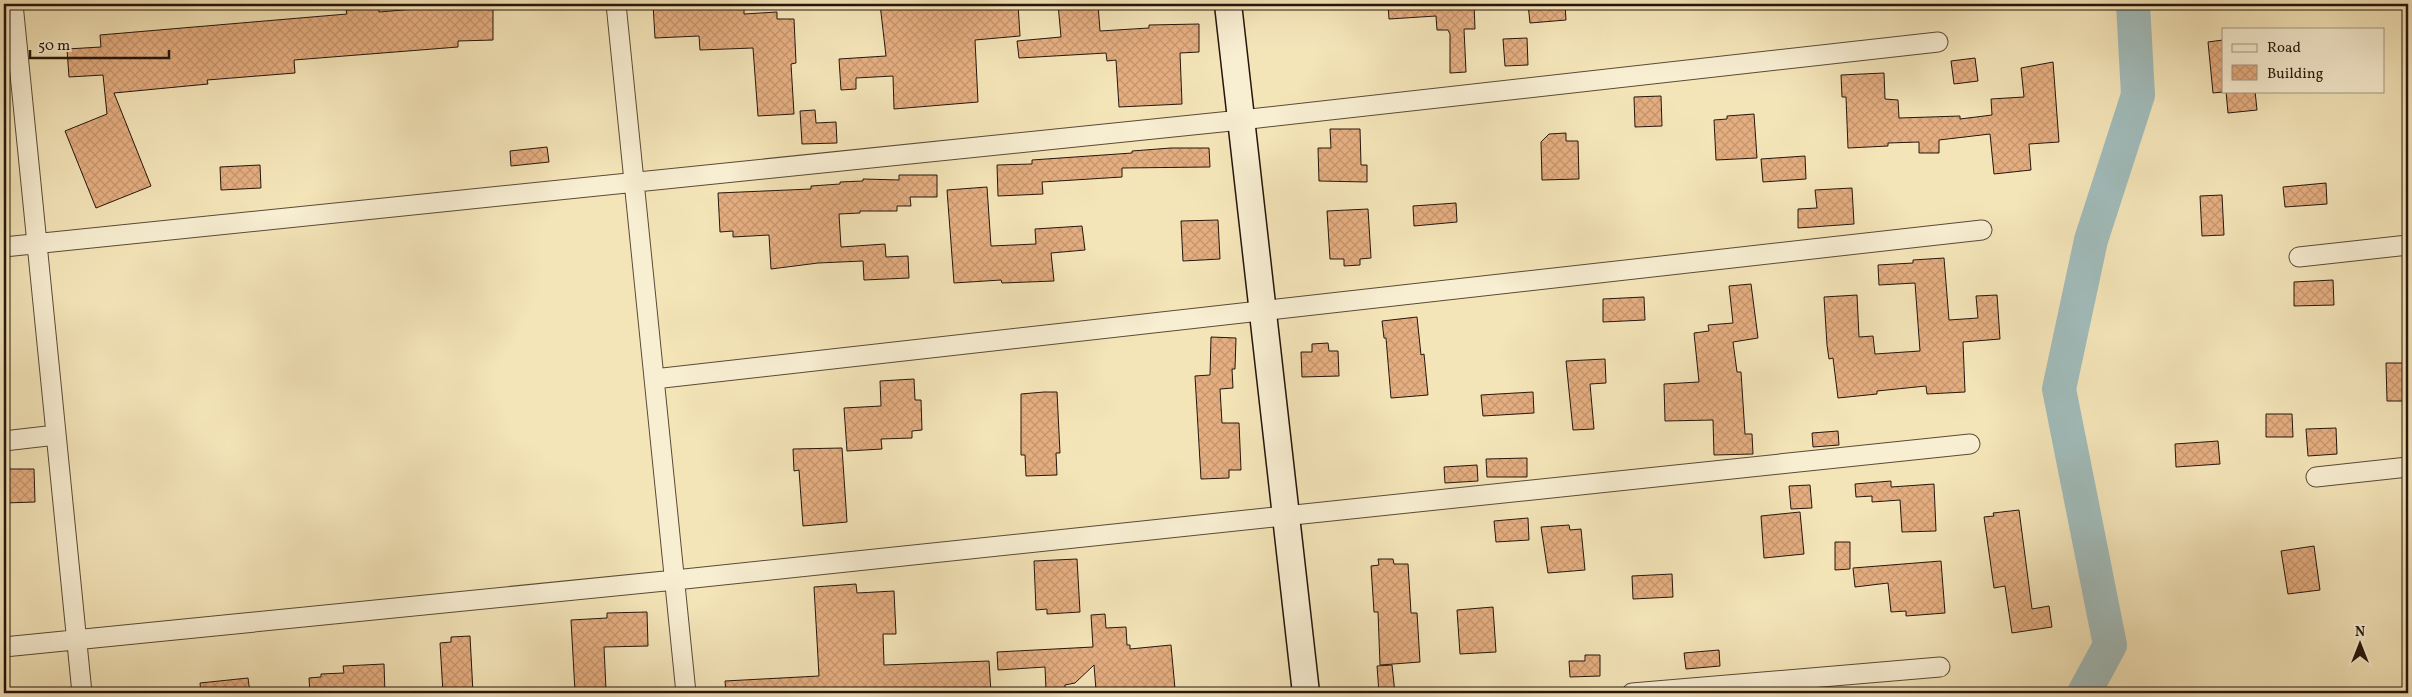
<svg xmlns="http://www.w3.org/2000/svg" width="2412" height="697" font-family="Vollkorn,serif">
<style>
.lines{fill:none;stroke-linecap:round;stroke-linejoin:round}
.river{stroke:#a1bcbb;stroke-width:34}
.building{fill:url(#building-cross-hatch);stroke:#26160b}
.street-casing{stroke:#5a4a36;stroke-width:21}
.secondary-casing{stroke:#26160b;stroke-width:29}
.street{stroke:#f8eed2;stroke-width:19}
.secondary{stroke:#f8eed2;stroke-width:26}
</style>
<defs>
<pattern id="building-cross-hatch" width="8" height="8" patternUnits="userSpaceOnUse" patternTransform="scale(1.25)"><rect width="8" height="8" fill="#e5ae81"/><path d="M0 0l8 8M0 8l8-8" fill="none" stroke="#c4956e"/></pattern>
</defs>
<rect width="100%" height="100%" fill="#f4e5b9"/>
<filter id="stains"><feTurbulence type="fractalNoise" baseFrequency=".004" numOctaves="4"/><feColorMatrix values="0 0 0 0 .2 0 0 0 0 .09 0 0 0 0 .02 0 0 0 .5 -.17"/></filter>
<radialGradient id="worn" r=".72"><stop offset=".6" stop-color="#630" stop-opacity="0"/><stop offset="1" stop-color="#630" stop-opacity=".3"/></radialGradient>
<g class="lines">
<path class="river" d="M 2084,693 L 2110,645 L 2059,389 L 2091,240 L 2138,95 L 2133,4"/>
</g>
<path class="building" d="M 439,4 L 493,4 L 493,40 L 458,41 L 458,47 L 294,60 L 295,73 L 207,80 L 208,84 L 114,93 L 151,186 L 96,208 L 65,131 L 107,114 L 103,75 L 69,77 L 67,49 L 101,47 L 100,35 L 347,14 L 346,10 L 379,8 L 379,12 L 439,7 Z
M 653,4 L 744,4 L 744,14 L 777,12 L 777,19 L 794,19 L 796,63 L 791,64 L 794,114 L 758,116 L 753,48 L 700,50 L 699,36 L 655,38 Z
M 880,4 L 1018,4 L 1020,36 L 975,40 L 978,102 L 894,109 L 893,76 L 856,78 L 856,89 L 841,90 L 839,59 L 886,56 Z
M 1058,4 L 1098,4 L 1100,31 L 1149,28 L 1149,25 L 1199,24 L 1199,52 L 1180,53 L 1182,104 L 1119,107 L 1116,60 L 1107,61 L 1106,53 L 1019,58 L 1017,41 L 1061,37 Z
M 1388,4 L 1474,4 L 1475,29 L 1464,29 L 1466,72 L 1450,73 L 1450,34 L 1448,30 L 1437,30 L 1436,16 L 1389,19 Z
M 1528,4 L 1565,4 L 1566,20 L 1530,23 Z
M 1527,38 L 1528,65 L 1505,66 L 1503,39 Z
M 2223,40 L 2223,92 L 2213,93 L 2208,42 Z
M 1975,58 L 1978,81 L 1954,84 L 1951,61 Z
M 2053,62 L 2059,142 L 2029,144 L 2031,170 L 1994,174 L 1990,134 L 1939,140 L 1939,153 L 1919,153 L 1919,142 L 1888,143 L 1888,146 L 1848,148 L 1846,97 L 1842,97 L 1841,75 L 1884,73 L 1885,99 L 1898,100 L 1899,118 L 1960,116 L 1960,119 L 1992,115 L 1991,99 L 2024,97 L 2021,68 Z
M 2226,91 L 2255,91 L 2257,110 L 2228,113 Z
M 1661,96 L 1662,126 L 1635,127 L 1634,97 Z
M 815,110 L 816,123 L 836,122 L 837,143 L 802,144 L 800,111 Z
M 1754,114 L 1757,158 L 1716,160 L 1714,120 L 1727,119 L 1727,116 Z
M 1330,129 L 1360,129 L 1361,165 L 1367,165 L 1367,182 L 1319,181 L 1318,148 L 1331,148 Z
M 1566,133 L 1566,141 L 1578,141 L 1579,179 L 1542,180 L 1541,142 L 1549,134 Z
M 547,147 L 549,162 L 511,166 L 510,151 Z
M 1171,148 L 1209,148 L 1210,167 L 1122,168 L 1122,177 L 1042,182 L 1043,194 L 998,196 L 997,165 L 1032,164 L 1032,160 L 1132,153 L 1132,151 Z
M 1805,156 L 1806,179 L 1763,182 L 1761,159 Z
M 260,165 L 261,188 L 221,190 L 220,167 Z
M 899,175 L 937,175 L 937,197 L 910,197 L 911,206 L 897,206 L 897,211 L 860,211 L 860,213 L 839,214 L 841,247 L 885,244 L 886,257 L 908,256 L 909,278 L 864,280 L 863,261 L 818,263 L 771,269 L 769,235 L 733,237 L 733,231 L 720,232 L 718,193 L 811,189 L 811,186 L 840,184 L 840,182 L 863,181 L 863,179 L 899,180 Z
M 2326,183 L 2327,204 L 2285,207 L 2283,187 Z
M 987,187 L 991,246 L 1036,244 L 1035,229 L 1082,226 L 1085,250 L 1051,253 L 1054,281 L 1002,283 L 1001,280 L 954,283 L 947,190 Z
M 1852,188 L 1854,224 L 1798,228 L 1798,209 L 1817,208 L 1815,190 Z
M 2222,195 L 2224,235 L 2202,236 L 2200,196 Z
M 1456,203 L 1457,222 L 1414,226 L 1413,206 Z
M 1368,209 L 1371,258 L 1360,259 L 1360,265 L 1344,266 L 1344,259 L 1330,259 L 1327,211 Z
M 1218,220 L 1220,259 L 1183,261 L 1181,221 Z
M 1944,258 L 1949,320 L 1978,318 L 1976,296 L 1997,295 L 2000,339 L 1963,342 L 1965,392 L 1927,394 L 1926,386 L 1877,391 L 1877,394 L 1838,398 L 1833,358 L 1829,359 L 1827,345 L 1824,297 L 1857,295 L 1859,337 L 1873,336 L 1875,354 L 1920,351 L 1915,283 L 1879,285 L 1878,265 L 1913,263 L 1913,260 Z
M 2333,280 L 2334,305 L 2294,306 L 2294,282 Z
M 1751,284 L 1758,338 L 1733,342 L 1737,372 L 1741,372 L 1745,434 L 1752,434 L 1753,454 L 1714,455 L 1713,420 L 1665,421 L 1664,384 L 1699,382 L 1694,333 L 1709,331 L 1708,325 L 1733,323 L 1729,286 Z
M 1644,297 L 1645,320 L 1603,322 L 1603,299 Z
M 1417,317 L 1421,355 L 1424,354 L 1428,395 L 1391,398 L 1386,338 L 1384,338 L 1382,321 Z
M 1211,337 L 1236,338 L 1235,369 L 1232,369 L 1233,388 L 1220,389 L 1222,423 L 1239,423 L 1241,470 L 1229,470 L 1229,478 L 1201,479 L 1195,376 L 1210,375 Z
M 1328,343 L 1329,351 L 1338,351 L 1339,376 L 1302,377 L 1301,352 L 1312,352 L 1312,344 Z
M 1605,359 L 1606,383 L 1590,384 L 1594,429 L 1573,430 L 1566,361 Z
M 2386,363 L 2405,363 L 2405,401 L 2387,401 Z
M 914,379 L 915,400 L 921,400 L 922,430 L 912,431 L 912,438 L 881,439 L 882,449 L 847,451 L 844,408 L 881,406 L 880,381 Z
M 1044,392 L 1057,392 L 1060,453 L 1056,453 L 1057,475 L 1026,476 L 1025,455 L 1021,455 L 1021,394 Z
M 1533,392 L 1534,413 L 1483,416 L 1481,395 Z
M 2266,414 L 2292,414 L 2293,437 L 2266,437 Z
M 2336,428 L 2337,454 L 2308,456 L 2306,429 Z
M 1838,431 L 1839,445 L 1813,447 L 1812,433 Z
M 2218,441 L 2220,464 L 2176,467 L 2175,444 Z
M 842,448 L 847,522 L 803,526 L 799,470 L 794,471 L 793,449 Z
M 1527,458 L 1527,477 L 1487,477 L 1486,459 Z
M 1477,465 L 1478,481 L 1445,483 L 1444,467 Z
M 4,469 L 34,469 L 35,502 L 4,503 Z
M 1891,481 L 1891,487 L 1934,484 L 1936,531 L 1902,532 L 1900,500 L 1872,502 L 1872,496 L 1856,497 L 1855,484 Z
M 1810,485 L 1812,508 L 1791,509 L 1789,486 Z
M 2019,510 L 2032,609 L 2049,606 L 2052,627 L 2012,633 L 2005,586 L 1994,588 L 1984,517 L 1994,516 L 1993,513 Z
M 1800,512 L 1804,554 L 1764,558 L 1761,516 Z
M 1528,518 L 1529,540 L 1496,542 L 1494,521 Z
M 1569,525 L 1570,530 L 1581,529 L 1585,570 L 1548,573 L 1541,527 Z
M 1835,542 L 1850,542 L 1850,569 L 1835,570 Z
M 2314,546 L 2320,590 L 2288,594 L 2281,551 Z
M 1077,559 L 1080,612 L 1047,614 L 1047,609 L 1036,610 L 1034,561 Z
M 1378,559 L 1393,559 L 1394,564 L 1408,564 L 1411,613 L 1417,613 L 1420,662 L 1380,665 L 1378,612 L 1374,612 L 1371,566 L 1379,565 Z
M 1941,561 L 1945,613 L 1906,616 L 1906,611 L 1891,612 L 1888,583 L 1855,587 L 1853,568 Z
M 1672,574 L 1673,597 L 1633,599 L 1632,576 Z
M 856,584 L 857,593 L 894,591 L 896,634 L 883,634 L 884,665 L 989,661 L 991,693 L 726,693 L 725,681 L 819,676 L 814,587 Z
M 1493,607 L 1496,652 L 1460,654 L 1457,610 Z
M 647,612 L 648,646 L 604,647 L 606,690 L 575,692 L 571,620 L 607,618 L 607,613 Z
M 1105,614 L 1106,628 L 1126,627 L 1127,645 L 1130,645 L 1130,649 L 1171,645 L 1175,689 L 1108,693 L 1108,690 L 1096,690 L 1094,665 L 1075,683 L 1065,685 L 1065,689 L 1046,690 L 1045,667 L 998,670 L 997,652 L 1093,647 L 1091,615 Z
M 470,636 L 473,693 L 443,693 L 440,643 L 451,642 L 451,637 Z
M 1719,650 L 1720,666 L 1686,669 L 1684,653 Z
M 1585,655 L 1600,655 L 1600,676 L 1570,677 L 1569,661 L 1585,661 Z
M 384,664 L 385,693 L 310,693 L 309,678 L 321,677 L 321,674 L 344,673 L 343,666 Z
M 1392,665 L 1395,693 L 1379,693 L 1377,666 Z
M 248,678 L 250,693 L 201,693 L 200,683 Z"/>
<g class="lines">
<defs>
<path id="street" d="M 13,4 L 82,693
M 616,4 L 686,693
M 4,247 L 1241,120 L 1938,42
M 2299,257 L 2408,245
M 654,379 L 1982,230
M 4,441 L 56,435
M 2316,477 L 2408,467
M 4,647 L 675,580 L 1970,444
M 1632,693 L 1940,667"/>
<path id="secondary" d="M 1228,4 L 1306,693"/>
</defs>
<use href="#street" class="street-casing"/>
<use href="#secondary" class="secondary-casing"/>
<use href="#street" class="street"/>
<use href="#secondary" class="secondary"/>
</g>
<rect width="2412" height="697" fill="none" stroke="#f4e5b9" stroke-width="20"/>
<rect x="5" y="5" width="2402" height="687" fill="none" stroke="#26160b" stroke-width="2.5"/>
<rect x="10" y="10" width="2392" height="677" fill="none" stroke="#26160b"/>
<rect x="2222" y="28" width="162" height="65" fill="#f8eed2" stroke="#a49882"/>
<rect x="2232" y="44" width="25" height="8" fill="#f8eed2" stroke="#a49882"/>
<text x="2267" y="52" font-size="15" fill="#26160b">Road</text>
<rect x="2232" y="65" width="25" height="15" fill="url(#building-cross-hatch)" stroke="#a49882"/>
<text x="2267" y="78" font-size="15" fill="#26160b">Building</text>
<g transform="translate(2360 644)" stroke="#f8eed2" stroke-width="4" paint-order="stroke">
<path d="M0-4L9 19L0 12L-9 19Z" fill="#26160b"/>
<text y="-8" font-size="14" font-weight="bold" text-anchor="middle" fill="#26160b">N</text>
</g>
<path d="M30 50v8h139v-8" fill="none" stroke="#26160b" stroke-width="2.5"/>
<text x="38" y="50" font-size="15" fill="#26160b" stroke="#f8eed2" stroke-width="4" paint-order="stroke">50 m</text>
<rect width="100%" height="100%" filter="url(#stains)"/>
<rect width="100%" height="100%" fill="url(#worn)"/>
</svg>
